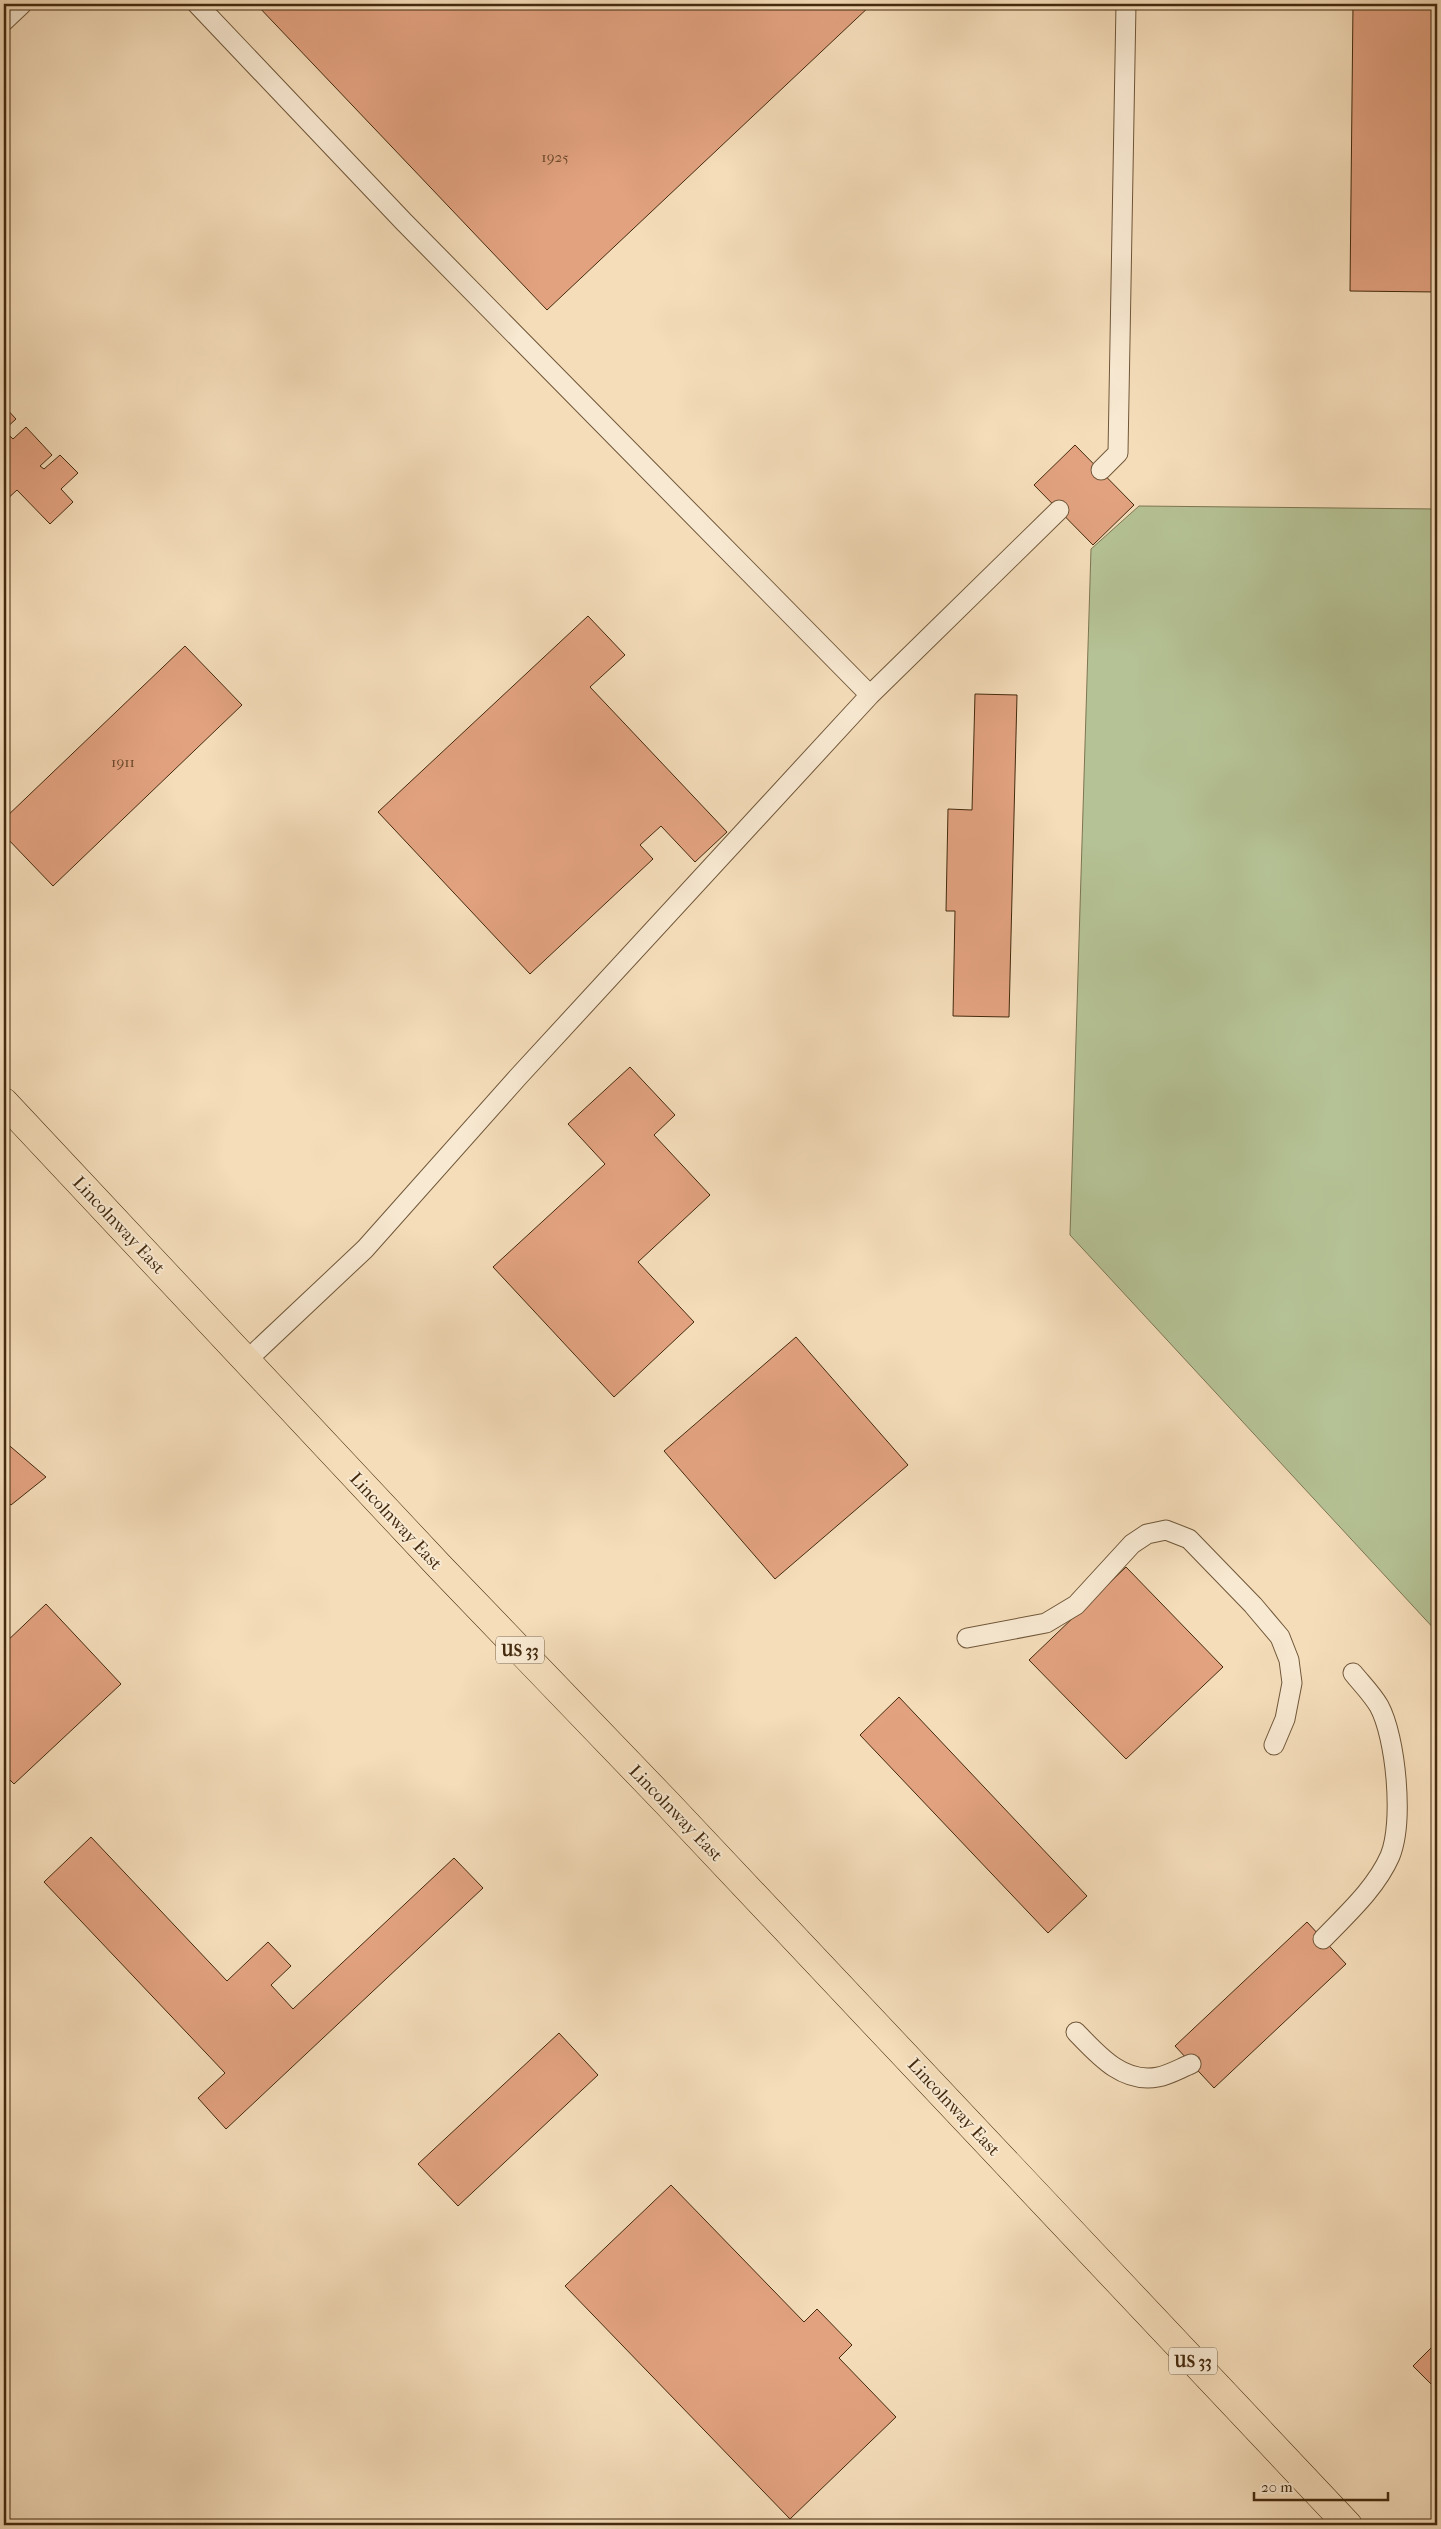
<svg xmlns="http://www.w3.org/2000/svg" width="1441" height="2529" font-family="'IM FELL French Canon',serif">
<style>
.green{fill:#b5c295;stroke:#7c7652}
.building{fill:#e2a280;stroke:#442a0e}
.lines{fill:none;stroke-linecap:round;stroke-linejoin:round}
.service-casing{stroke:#705739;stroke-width:21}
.trunk-casing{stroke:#442a0e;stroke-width:29}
.service{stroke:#f8e9d2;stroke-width:19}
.trunk{stroke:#f5ddba;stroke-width:28}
.labels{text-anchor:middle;stroke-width:4;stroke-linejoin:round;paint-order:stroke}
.number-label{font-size:15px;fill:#6c482a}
.shield{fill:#f8e9d2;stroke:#7a6349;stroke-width:1}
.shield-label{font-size:16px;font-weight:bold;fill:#442a0e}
.street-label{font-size:18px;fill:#442a0e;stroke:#f8e9d2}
</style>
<rect width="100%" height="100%" fill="#f5ddba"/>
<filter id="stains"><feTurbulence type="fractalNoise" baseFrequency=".004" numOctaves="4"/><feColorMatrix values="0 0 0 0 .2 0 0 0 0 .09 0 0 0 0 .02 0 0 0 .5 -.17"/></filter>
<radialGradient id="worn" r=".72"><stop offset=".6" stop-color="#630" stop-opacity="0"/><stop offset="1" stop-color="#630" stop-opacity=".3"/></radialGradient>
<path class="green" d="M 1139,506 L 1437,509 L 1437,1632 L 1070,1235 L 1091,549 Z"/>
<path class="building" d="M 256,4 L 872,4 L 547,310 Z
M 1353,4 L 1437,4 L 1437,292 L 1350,291 Z
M 4,406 L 16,419 L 4,430 L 13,439 L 26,427 L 52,455 L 40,466 L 44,469 L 60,455 L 78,473 L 61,489 L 73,502 L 50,524 L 17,490 L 4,502 Z
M 1075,445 L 1134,505 L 1093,545 L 1034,485 Z
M 588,616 L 625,655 L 590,687 L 727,832 L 695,862 L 661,826 L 640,845 L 653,859 L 530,974 L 378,812 Z
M 185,646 L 242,705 L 53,886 L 4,835 L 4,819 Z
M 975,694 L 1017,695 L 1009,1017 L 953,1016 L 955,911 L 946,911 L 948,809 L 972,810 Z
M 630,1067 L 675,1115 L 654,1135 L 710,1195 L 638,1262 L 694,1322 L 614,1397 L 493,1267 L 605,1164 L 568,1124 Z
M 796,1337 L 908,1465 L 775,1579 L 664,1451 Z
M 4,1441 L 46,1477 L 11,1505 L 4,1499 Z
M 1126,1567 L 1223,1667 L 1126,1759 L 1029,1660 Z
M 46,1604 L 121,1684 L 14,1784 L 4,1774 L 4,1644 Z
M 899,1697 L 1087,1896 L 1048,1933 L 860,1735 Z
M 91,1837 L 227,1981 L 268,1942 L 291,1966 L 271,1985 L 293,2009 L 454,1858 L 483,1888 L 226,2129 L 198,2098 L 225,2073 L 44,1882 Z
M 1307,1922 L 1346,1964 L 1214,2088 L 1175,2046 Z
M 559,2033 L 598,2075 L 458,2206 L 418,2164 Z
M 671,2185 L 804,2322 L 817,2309 L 852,2345 L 839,2358 L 896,2417 L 790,2519 L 565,2286 Z
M 1437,2342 L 1437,2390 L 1413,2366 Z"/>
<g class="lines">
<defs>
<path id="service" d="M 197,4 L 404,222 L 870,695 L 518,1077 L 365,1249 L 246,1361
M 4,21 L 22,4
M 1101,470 L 1118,453 L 1126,4
M 870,695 L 1059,510
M 967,1638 L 1046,1623 L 1076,1605 L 1132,1544 L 1147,1534 L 1166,1530 L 1189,1539 L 1253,1605 L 1280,1637 L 1289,1660 L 1292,1683 L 1285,1719 L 1274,1745
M 1323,1939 C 1347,1914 1376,1888 1390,1856 C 1404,1822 1396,1737 1379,1706 C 1372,1694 1361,1683 1353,1673
M 1076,2032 C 1098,2055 1123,2084 1158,2077 C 1169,2075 1181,2068 1191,2064"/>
<path id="trunk" d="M 4,1102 L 440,1567 L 667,1803 L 1348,2525"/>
</defs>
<use href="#service" class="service-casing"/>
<use href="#trunk" class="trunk-casing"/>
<use href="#service" class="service"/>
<use href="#trunk" class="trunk"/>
</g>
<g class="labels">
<g class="number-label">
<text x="555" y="162">1925</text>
<text x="123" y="767">1911</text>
</g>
<g class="shield">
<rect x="496" y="1636.5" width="48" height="27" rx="4"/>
<rect x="1169" y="2347.5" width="48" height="27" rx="4"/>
</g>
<g class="shield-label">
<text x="520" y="1656">US 33</text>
<text x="1193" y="2367">US 33</text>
</g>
<g class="street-label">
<text transform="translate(119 1225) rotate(47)" y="6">Lincolnway East</text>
<text transform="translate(396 1521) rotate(47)" y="6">Lincolnway East</text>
<text transform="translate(676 1813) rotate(46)" y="6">Lincolnway East</text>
<text transform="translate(954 2107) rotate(47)" y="6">Lincolnway East</text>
</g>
</g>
<rect width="1441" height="2529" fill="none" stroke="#f5ddba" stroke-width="20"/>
<rect x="5" y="5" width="1431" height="2519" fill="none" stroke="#442a0e" stroke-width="2.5"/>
<rect x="10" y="10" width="1421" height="2509" fill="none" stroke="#442a0e"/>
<path d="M1254 2492v8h134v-8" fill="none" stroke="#442a0e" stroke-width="2.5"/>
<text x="1261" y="2492" font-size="15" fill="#442a0e" stroke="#f8e9d2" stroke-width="4" paint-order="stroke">20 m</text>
<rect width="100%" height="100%" filter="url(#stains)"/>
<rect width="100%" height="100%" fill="url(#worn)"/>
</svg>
